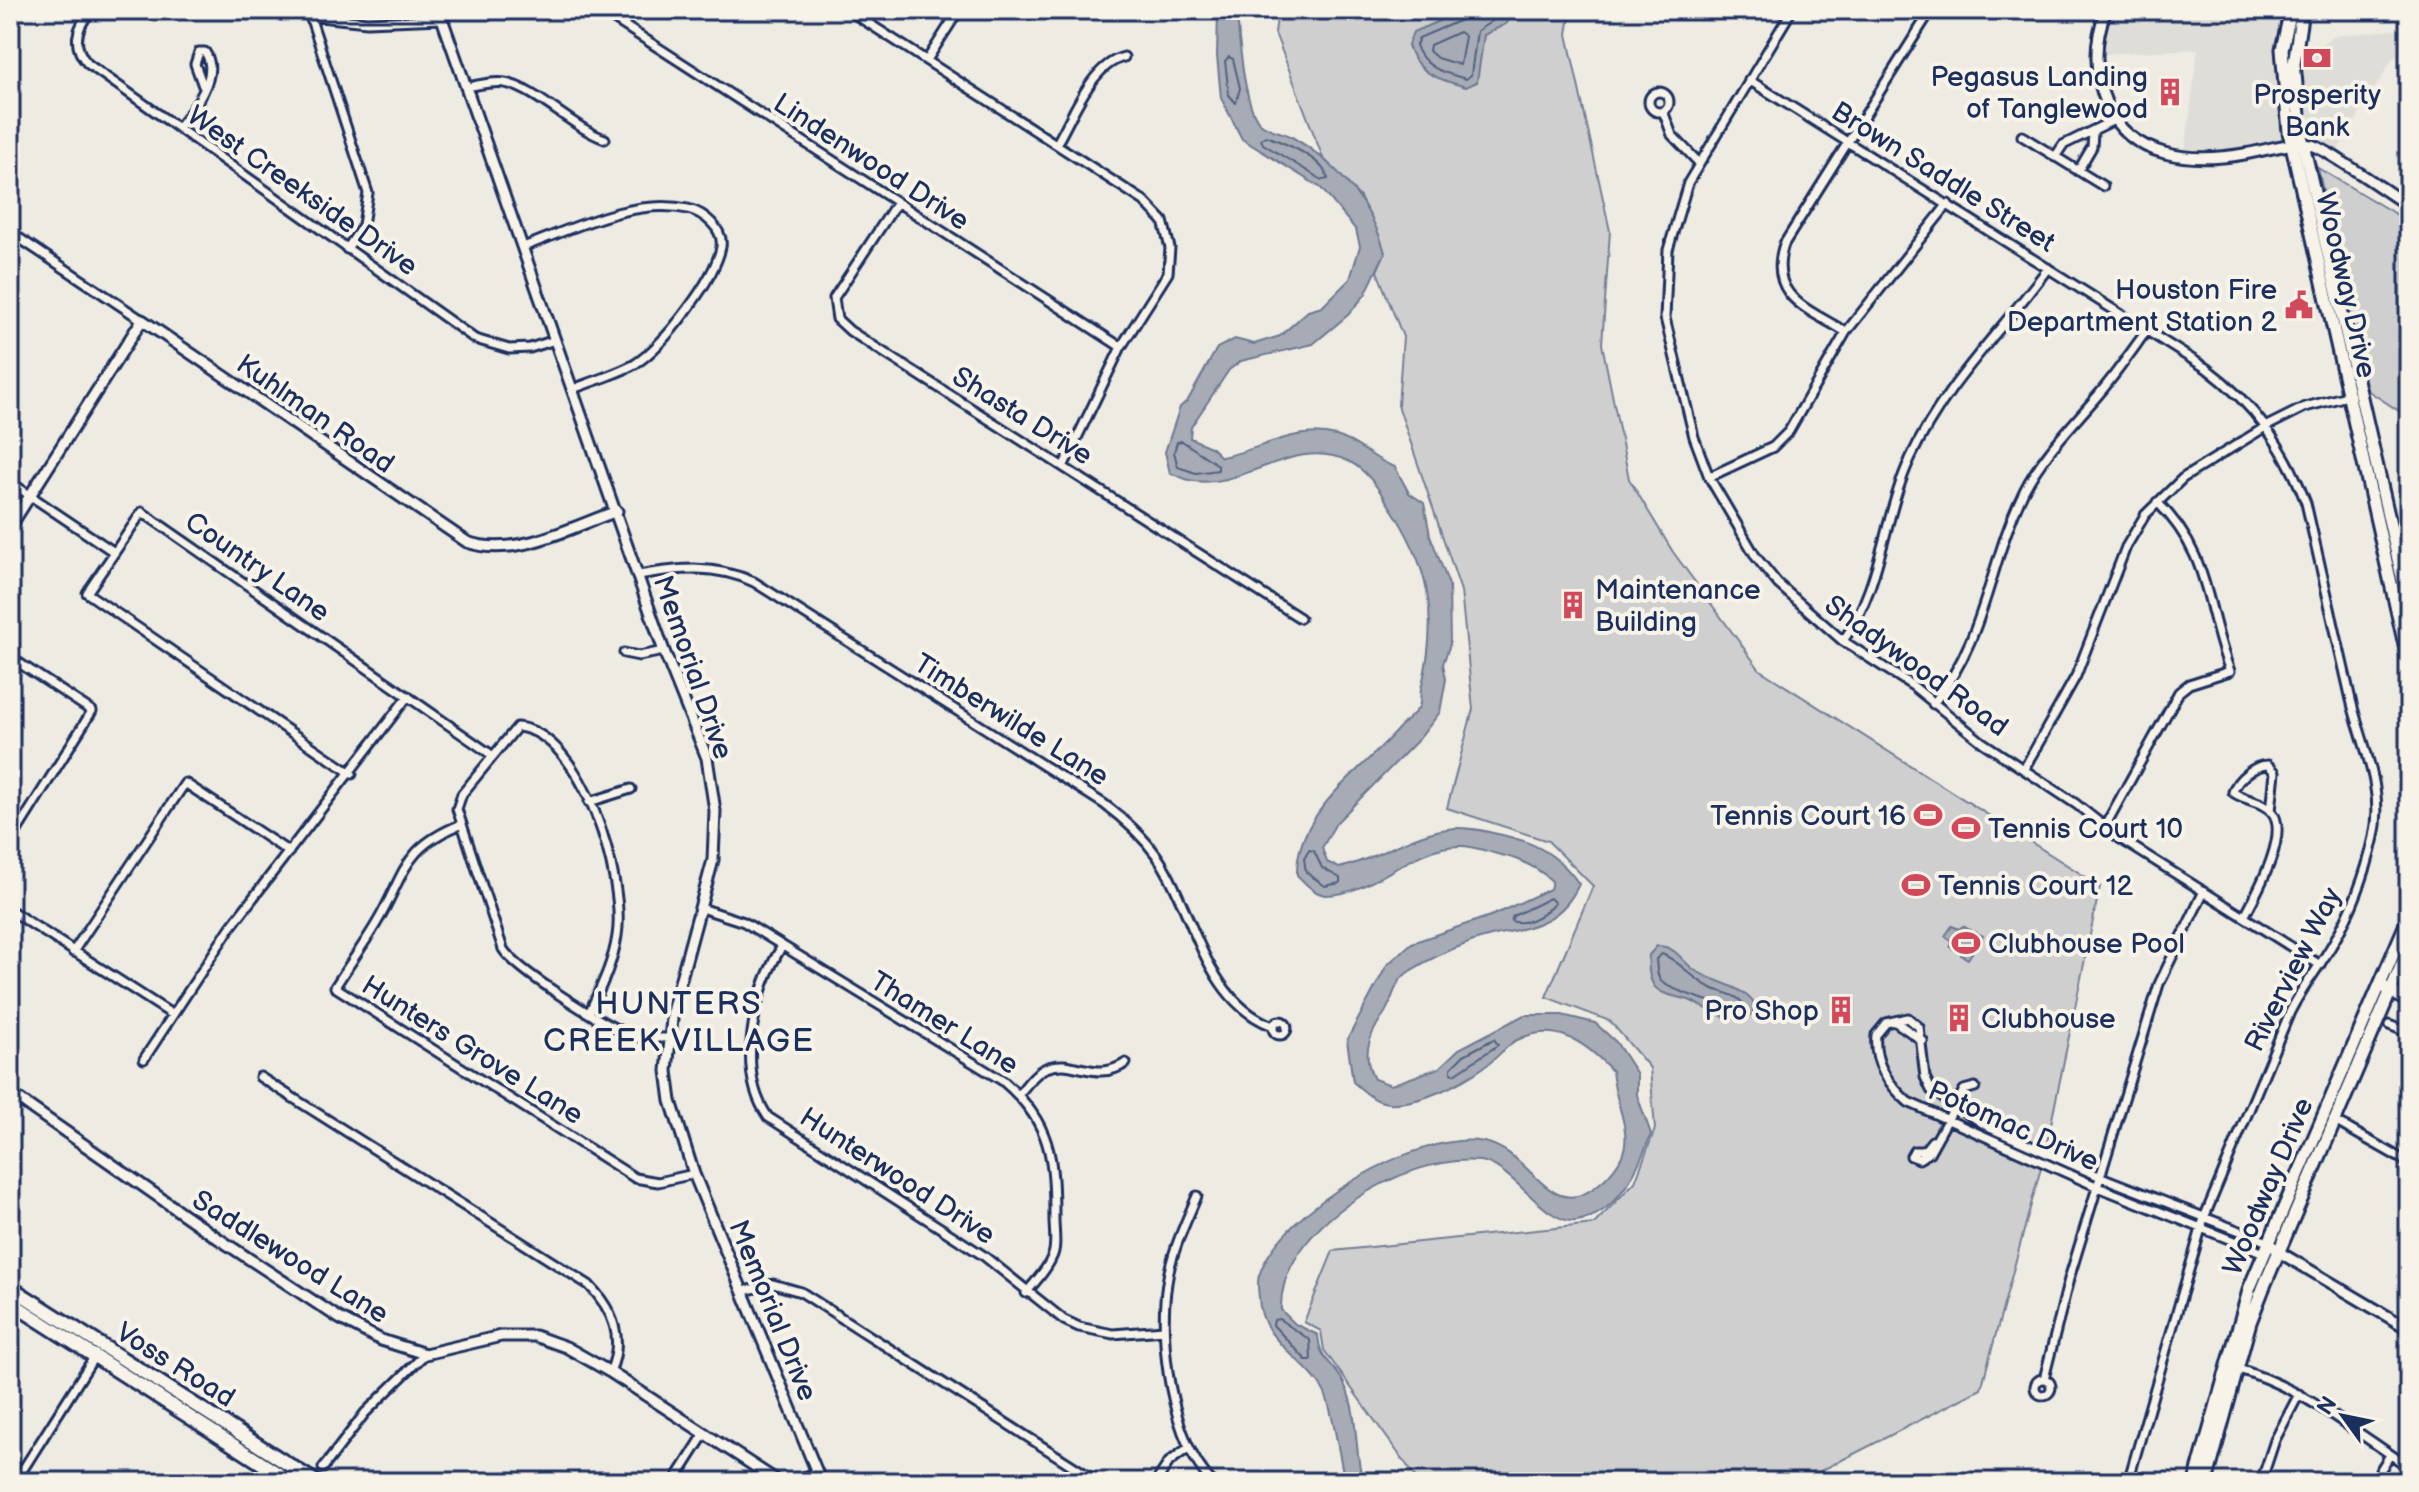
<svg xmlns="http://www.w3.org/2000/svg" width="2419" height="1492" font-family="'Balsamiq Sans',sans-serif">
<style>
.built{fill:#deddd8}
.green{fill:#cfcfcf;stroke:#757f96;stroke-width:2}
.water{fill:#a6abb5;stroke:#6e7992;stroke-width:2}
.lines{fill:none;stroke-linecap:round;stroke-linejoin:round}
.shore{stroke:#536181;stroke-width:2}
.minor-casing{stroke:#1b2f5e;stroke-width:13}
.tertiary-casing{stroke:#1b2f5e;stroke-width:15}
.secondary-casing{stroke:#1b2f5e;stroke-width:17}
.primary-casing{stroke:#1b2f5e;stroke-width:18}
.minor{stroke:#f7f3e8;stroke-width:7}
.tertiary{stroke:#f7f3e8;stroke-width:9}
.secondary{stroke:#f7f3e8;stroke-width:11}
.primary{stroke:#f7f3e8;stroke-width:12}
.labels{text-anchor:middle;stroke-width:8;stroke-linejoin:round;paint-order:stroke}
.poi-label{font-size:28px;fill:#1b2f5e;stroke:#f7f3e8;text-anchor:start}
.street-label{font-size:28px;fill:#1b2f5e;stroke:#f7f3e8}
.quarter-label{font-size:32px;letter-spacing:2px;fill:#1b2f5e;stroke:#f7f3e8}
</style>
<rect width="100%" height="100%" fill="#eeebe2"/>
<filter id="ink" filterUnits="userSpaceOnUse"><feTurbulence type="fractalNoise" baseFrequency=".0125" numOctaves="2"/><feDisplacementMap in="SourceGraphic" scale="16" xChannelSelector="R" yChannelSelector="G"/><feConvolveMatrix kernelMatrix="1 2 1 2 8 2 1 2 1" color-interpolation-filters="sRGB"/></filter>
<g filter="url(#ink)">
<path class="built" d="M 2112,10 L 2288,10 L 2289,141 L 2230,152 L 2185,153 L 2198,49 L 2103,54 L 2106,24 Z
M 2404,29 L 2405,54 L 2393,58 L 2336,153 L 2312,139 L 2303,128 L 2299,88 L 2306,46 L 2322,44 L 2333,36 Z
M 2395,512 L 2409,515 L 2409,573 Z"/>
<path class="green" d="M 1278,10 L 1571,10 L 1567,34 L 1610,231 L 1602,344 L 1629,479 L 1673,552 L 1760,670 L 2100,886 L 2045,1153 L 1981,1389 L 1799,1482 L 1419,1482 L 1324,1350 L 1321,1331 L 1304,1322 L 1333,1251 L 1594,1224 L 1635,1182 L 1655,1129 L 1650,1068 L 1610,1021 L 1546,997 L 1593,886 L 1548,841 L 1447,808 L 1473,709 L 1461,591 L 1398,405 L 1403,337 L 1377,271 L 1385,253 L 1360,197 L 1323,158 L 1275,33 Z
M 2318,168 L 2409,222 L 2409,402 L 2402,413 L 2367,390 Z"/>
<path class="water" d="M 1218,10 L 1237,10 C 1238,35 1244,105 1259,122 C 1268,131 1281,131 1292,137 C 1336,162 1372,204 1385,253 L 1365,295 L 1348,315 L 1313,344 L 1241,361 L 1229,370 L 1191,427 L 1190,438 L 1211,447 L 1221,457 C 1259,451 1295,425 1336,436 C 1359,442 1373,460 1395,467 L 1409,493 L 1424,503 L 1430,535 L 1449,585 L 1450,644 L 1443,664 L 1446,679 L 1440,712 L 1419,739 L 1336,823 L 1322,848 L 1327,862 L 1339,868 C 1378,859 1414,831 1455,828 C 1473,827 1492,833 1510,837 C 1539,844 1562,859 1579,884 C 1556,934 1515,926 1471,942 C 1452,949 1427,960 1410,971 C 1392,982 1394,1002 1382,1017 C 1368,1037 1362,1056 1374,1079 L 1391,1085 L 1439,1068 L 1459,1049 L 1524,1015 L 1562,1015 L 1595,1023 L 1616,1042 L 1637,1074 L 1637,1095 L 1651,1134 C 1638,1169 1618,1215 1576,1221 C 1545,1225 1511,1164 1480,1161 C 1406,1153 1278,1228 1281,1310 L 1295,1324 L 1318,1335 C 1320,1359 1329,1359 1341,1378 C 1360,1410 1353,1447 1363,1482 L 1345,1482 C 1340,1462 1332,1402 1322,1388 C 1301,1355 1260,1341 1259,1297 C 1258,1290 1257,1279 1260,1273 C 1281,1210 1419,1129 1484,1142 C 1533,1152 1550,1226 1599,1184 C 1646,1145 1617,1120 1612,1071 C 1586,1042 1554,1020 1515,1041 C 1505,1047 1497,1058 1487,1065 C 1462,1083 1421,1105 1389,1103 C 1375,1103 1363,1090 1353,1082 L 1347,1040 L 1387,965 L 1412,943 L 1493,915 L 1550,889 L 1552,881 C 1537,867 1517,858 1497,854 C 1486,851 1472,846 1461,846 C 1412,845 1375,894 1327,895 C 1315,895 1305,883 1297,875 C 1295,812 1361,772 1398,729 C 1404,722 1414,715 1419,707 C 1421,702 1420,694 1421,689 C 1439,617 1430,566 1389,505 C 1378,488 1366,469 1348,461 C 1294,436 1244,489 1194,481 C 1186,480 1178,476 1170,473 L 1165,452 L 1180,407 L 1188,400 L 1217,348 L 1235,339 L 1254,344 L 1280,336 L 1308,311 L 1322,307 L 1350,279 L 1360,246 L 1356,230 L 1321,188 L 1242,139 L 1221,98 L 1217,56 Z
M 1465,10 L 1518,10 L 1506,24 L 1484,35 L 1477,82 L 1466,87 C 1441,80 1416,74 1408,45 L 1413,32 Z
M 1952,926 L 1959,929 L 1963,926 L 1970,930 L 1969,937 L 1975,932 L 1983,936 L 1968,959 L 1961,955 L 1963,946 L 1957,951 L 1950,947 L 1951,941 L 1945,936 Z
M 1657,946 C 1676,946 1680,959 1693,969 C 1711,982 1739,984 1753,1002 L 1753,1014 C 1735,1029 1707,1008 1689,1000 C 1677,996 1662,996 1654,986 C 1648,977 1648,965 1649,955 Z"/>
<g class="lines">
<path class="shore" d="M 1465,10 L 1461,20 L 1419,38 L 1416,45 C 1423,68 1445,73 1466,79 L 1471,75 L 1477,31 L 1509,10
M 1459,32 L 1465,36 L 1460,65 L 1437,58 L 1429,51 L 1430,45 Z
M 1229,57 L 1233,59 L 1240,88 L 1236,103 L 1229,95 L 1225,61 Z
M 1266,136 C 1285,143 1324,158 1328,179 L 1322,180 L 1263,144 L 1261,139 Z
M 1182,441 L 1218,465 L 1218,470 L 1196,473 L 1178,467 L 1174,452 L 1177,442 Z
M 1309,850 L 1314,851 L 1322,868 L 1340,878 L 1340,883 L 1325,886 L 1306,872 L 1304,859 Z
M 1550,898 L 1555,903 C 1543,915 1527,926 1511,921 L 1513,916 Z
M 1662,954 C 1678,960 1692,978 1709,987 C 1721,993 1742,994 1745,1009 C 1734,1011 1671,990 1662,982 C 1656,977 1657,966 1656,959 Z
M 1494,1039 L 1498,1045 L 1455,1074 L 1451,1073 L 1451,1068 L 1464,1055 Z
M 1279,1319 L 1310,1340 L 1311,1360 L 1306,1360 L 1273,1325 L 1274,1320 Z"/>
<defs>
<path id="minor" d="M 92,10 C 76,27 71,46 88,64 L 475,339 L 509,349 L 530,348 L 555,340
M 308,10 L 368,193 L 363,225 L 347,249
M 600,10 L 1121,347
M 848,10 L 1144,201 L 1163,221 L 1170,248 L 1168,273 L 1121,347 L 1063,467
M 1792,10 L 1688,183 L 1668,250 L 1665,318 L 1694,437 L 1709,477 L 1756,557 L 1778,584 L 1843,641 L 1913,686 L 1982,742 L 2076,804 L 2119,838 L 2320,965
M 2018,12 L 2034,10
M 310,16 L 367,22 L 442,19
M 927,60 L 959,10
M 1749,80 L 2206,368 C 2254,404 2285,447 2306,503 C 2321,569 2336,634 2351,700 C 2362,745 2385,789 2374,837 C 2366,873 2351,913 2332,945 C 2319,968 2302,987 2290,1012 L 2204,1218 L 2128,1482
M 467,87 C 479,85 492,81 505,83 C 535,88 573,128 605,139
M1649 102a10 10 0 1 1 20 0a10 10 0 1 1-20 0Z
M 1663,111 L 1672,135 L 1699,163
M 178,128 C 193,110 221,75 205,52 L 199,52 L 195,64 L 203,86
M 2022,136 L 2103,186
M 1057,143 C 1073,116 1091,65 1124,57
M 2055,157 L 2063,145 L 2114,120
M 2078,171 L 2092,147 L 2093,133
M 896,204 L 834,298 L 837,319 L 850,331 L 1300,618
M 10,232 L 142,320
M 523,247 C 572,229 634,197 688,209 C 704,213 724,229 721,247 C 715,279 663,347 635,364 C 617,374 593,381 573,389
M 1846,332 C 1808,309 1767,297 1784,244 L 1931,10
M 1709,477 L 1773,447 L 1789,431 L 1846,332 L 1948,204
M 10,482 L 114,552
M 639,575 C 681,568 714,564 754,582 L 1104,804 C 1124,819 1142,835 1157,856 C 1194,910 1204,1001 1273,1026
M 1843,641 C 1882,587 1883,516 1911,457 C 1945,384 2001,332 2048,268
M 624,653 L 639,656 L 664,651
M 10,657 L 92,711 L 10,842
M 1933,704 C 1987,638 1988,564 2024,491 C 2043,454 2072,426 2099,394 C 2116,374 2131,352 2147,330
M 2024,769 L 2076,676 L 2126,547 L 2145,515 L 2183,478 L 2267,426 L 2305,407 L 2351,395
M 352,774 L 87,593 L 142,512 L 492,755
M 589,802 L 631,789
M 462,824 C 401,848 406,874 376,924 C 363,946 348,966 335,987 L 635,1178 L 658,1182 L 694,1174
M 2105,826 L 2179,692 L 2189,684 L 2230,671 C 2205,606 2211,554 2157,502
M 701,908 L 744,922 L 1003,1081 C 1052,1123 1054,1159 1054,1220 C 1054,1231 1057,1248 1052,1257 C 1047,1270 1035,1282 1026,1293
M 10,910 L 173,1015
M 2245,915 C 2256,894 2290,834 2272,812 C 2262,800 2244,801 2233,792 C 2237,779 2254,765 2268,765 L 2275,772 L 2271,811
M 782,946 C 754,992 735,1070 768,1117 L 984,1256 L 1064,1320 L 1079,1327 L 1113,1334 L 1164,1330
M 73,952 L 185,783 L 289,852
M 590,1011 C 601,987 613,963 617,936 C 626,881 583,732 517,727 L 462,794 L 457,809 L 503,949 C 516,970 600,1022 625,1033 C 639,1039 654,1038 668,1038
M1273 1028a7 7 0 1 1 14 0a7 7 0 1 1-14 0Z
M 1894,1021 L 1908,1018 L 1919,1027 L 1925,1077 L 1931,1090 L 1990,1128 L 2101,1177 L 2268,1242
M 2389,1025 L 2409,1033
M 1923,1041 L 1894,1021 L 1886,1023 L 1876,1035 C 1873,1063 1889,1085 1908,1102 L 2098,1187 L 2264,1253
M 144,1059 L 230,928 L 408,696
M 260,1077 L 589,1285 C 613,1310 625,1338 610,1372
M 1019,1094 C 1026,1086 1035,1072 1046,1068 C 1073,1056 1094,1084 1126,1063
M 2333,1120 L 2409,1163
M 1911,1156 L 1919,1159 L 1929,1153 L 1964,1090 L 1975,1087
M 1911,1156 L 1914,1151 L 1924,1151 L 1932,1141
M 1197,1196 C 1185,1224 1171,1253 1167,1283 C 1158,1341 1171,1439 1212,1482
M 744,1291 L 773,1284 L 801,1292 L 1098,1482
M 2235,1368 C 2300,1386 2353,1430 2409,1467
M2035 1387a8 8 0 1 1 16 0a8 8 0 1 1-16 0Z
M 2044,1379 L 2069,1279 L 2159,984 L 2204,891
M 323,1468 L 365,1413 L 425,1354
M 22,1471 L 96,1354
M 674,1482 L 705,1433
M 1156,1482 L 1169,1462 L 1188,1448
M 2261,1482 L 2275,1440 L 2299,1394
M 2373,1482 L 2390,1455"/>
<path id="tertiary" d="M 439,10 L 664,651 L 707,758 L 715,811 L 713,860 L 673,1008 L 667,1071 L 671,1101 L 694,1174 L 821,1482
M 2106,10 C 2094,41 2094,74 2107,105 C 2130,159 2193,163 2244,154 C 2265,151 2289,141 2311,145 C 2326,148 2391,195 2409,206
M 10,527 L 142,320 L 467,542 C 515,559 571,527 617,511
M 10,1093 L 219,1239 L 339,1318 L 381,1340 L 425,1354 L 501,1336 L 535,1336 L 566,1347 L 610,1372 L 779,1482
M 2268,1242 L 2279,1252 L 2409,1329
M 789,1482 L 817,1474"/>
<path id="secondary" d="M 2291,10 L 2282,49 L 2289,132 L 2409,663
M 2302,10 L 2294,64 L 2301,135 L 2409,607
M 2386,988 L 2409,1002
M 2195,1482 L 2250,1287 L 2409,917
M 2206,1482 L 2250,1322 L 2264,1286 L 2409,948"/>
<path id="primary" d="M 10,1287 L 316,1482
M 10,1302 L 291,1482"/>
</defs>
<use href="#minor" class="minor-casing"/>
<use href="#tertiary" class="tertiary-casing"/>
<use href="#secondary" class="secondary-casing"/>
<use href="#primary" class="primary-casing"/>
<use href="#minor" class="minor"/>
<use href="#tertiary" class="tertiary"/>
<use href="#secondary" class="secondary"/>
<use href="#primary" class="primary"/>
</g>
</g>
<defs>
<symbol id="bank-bare" viewBox="-9 -9 18 18"><path d="M-6-4H6V4H-6ZM0-2.3a2.3 2.3 0 1 0 0 4.6a2.3 2.3 0 1 0 0-4.6Z" fill="#d1495b" stroke="#f7f3e8" stroke-width="2.5" paint-order="stroke"/></symbol>
<symbol id="building-bare" viewBox="-9 -9 18 18"><path d="M-4-6H4V6H1V3H-1V6H-4ZM-2.5-4.3h1.7v1.8h-1.7ZM.8-4.3h1.7v1.8H.8ZM-2.5-1h1.7V.8h-1.7ZM.8-1h1.7V.8H.8Z" fill="#d1495b" stroke="#f7f3e8" stroke-width="2.5" paint-order="stroke"/></symbol>
<symbol id="civic-bare" viewBox="-9 -9 18 18"><path d="M-.6-6.5H3V-4.5H.6V-3L4-1V1h2V6H-6V1h2V-1L-.6-3ZM-1.2 2.5V6h2.4V2.5Z" fill="#d1495b" stroke="#f7f3e8" stroke-width="2.5" paint-order="stroke"/></symbol>
<symbol id="stadium-bare" viewBox="-9 -9 18 18"><path d="M0-5a6.5 5 0 1 0 0 10a6.5 5 0 1 0 0-10ZM-3.5-1.8h7v3.6h-7Z" fill="#d1495b" stroke="#f7f3e8" stroke-width="2.5" paint-order="stroke"/></symbol>
</defs>
<g fill-rule="evenodd">
<use href="#bank-bare" x="2297" y="38" width="40" height="40"/>
<use href="#building-bare" x="2150" y="72" width="40" height="40"/>
<use href="#civic-bare" x="2279" y="285" width="40" height="40"/>
<use href="#building-bare" x="1553" y="585" width="40" height="40"/>
<use href="#stadium-bare" x="1908" y="795" width="40" height="40"/>
<use href="#stadium-bare" x="1946" y="808" width="40" height="40"/>
<use href="#stadium-bare" x="1896" y="865" width="40" height="40"/>
<use href="#stadium-bare" x="1946" y="923" width="40" height="40"/>
<use href="#building-bare" x="1821" y="990" width="40" height="40"/>
<use href="#building-bare" x="1939" y="998" width="40" height="40"/>
</g>
<g class="labels">
<g class="poi-label">
<text x="2148" y="86" text-anchor="end">Pegasus Landing<tspan x="2148" dy="32">of Tanglewood</tspan></text>
<text x="2317" y="104" text-anchor="middle">Prosperity<tspan x="2317" dy="32">Bank</tspan></text>
<text x="2277" y="299" text-anchor="end">Houston Fire<tspan x="2277" dy="32">Department Station 2</tspan></text>
<text x="1595" y="599">Maintenance<tspan x="1595" dy="32">Building</tspan></text>
<text x="1906" y="825" text-anchor="end">Tennis Court 16</text>
<text x="1988" y="838">Tennis Court 10</text>
<text x="1938" y="895">Tennis Court 12</text>
<text x="1988" y="953">Clubhouse Pool</text>
<text x="1819" y="1020" text-anchor="end">Pro Shop</text>
<text x="1981" y="1028">Clubhouse</text>
</g>
<g class="street-label">
<text transform="translate(872 161) rotate(33)" y="10">Lindenwood Drive</text>
<text transform="translate(1944 176) rotate(32)" y="10">Brown Saddle Street</text>
<text transform="translate(303 190) rotate(35)" y="10">West Creekside Drive</text>
<text transform="translate(2347 285) rotate(77)" y="10">Woodway Drive</text>
<text transform="translate(316 413) rotate(35)" y="10">Kuhlman Road</text>
<text transform="translate(1023 415) rotate(32)" y="10">Shasta Drive</text>
<text transform="translate(258 566) rotate(35)" y="10">Country Lane</text>
<text transform="translate(1917 665) rotate(36)" y="10">Shadywood Road</text>
<text transform="translate(694 667) rotate(71)" y="10">Memorial Drive</text>
<text transform="translate(1012 719) rotate(32)" y="10">Timberwilde Lane</text>
<text transform="translate(2292 969) rotate(-63)" y="10">Riverview Way</text>
<text transform="translate(945 1022) rotate(32)" y="10">Thamer Lane</text>
<text transform="translate(473 1049) rotate(32)" y="10">Hunters Grove Lane</text>
<text transform="translate(2014 1125) rotate(24)" y="10">Potomac Drive</text>
<text transform="translate(898 1175) rotate(33)" y="10">Hunterwood Drive</text>
<text transform="translate(2267 1186) rotate(-67)" y="10">Woodway Drive</text>
<text transform="translate(291 1256) rotate(32)" y="10">Saddlewood Lane</text>
<text transform="translate(774 1310) rotate(68)" y="10">Memorial Drive</text>
<text transform="translate(176 1364) rotate(32)" y="10">Voss Road</text>
</g>
<g class="quarter-label">
<text x="679" y="1014">HUNTERS<tspan x="679" dy="37">CREEK VILLAGE</tspan></text>
</g>
</g>
<rect width="2419" height="1492" fill="none" stroke="#f7f3e8" stroke-width="40"/>
<rect x="20" y="20" width="2379" height="1452" fill="none" stroke="#1b2f5e" stroke-width="3" filter="url(#ink)"/>
<g transform="translate(2343 1416) rotate(303)" stroke="#f7f3e8" stroke-width="6" paint-order="stroke">
<path d="M0-6L14 30L0 20L-14 30Z" fill="#1b2f5e"/>
<text y="-12" font-size="22" font-weight="bold" text-anchor="middle" fill="#1b2f5e">N</text>
</g>
</svg>
